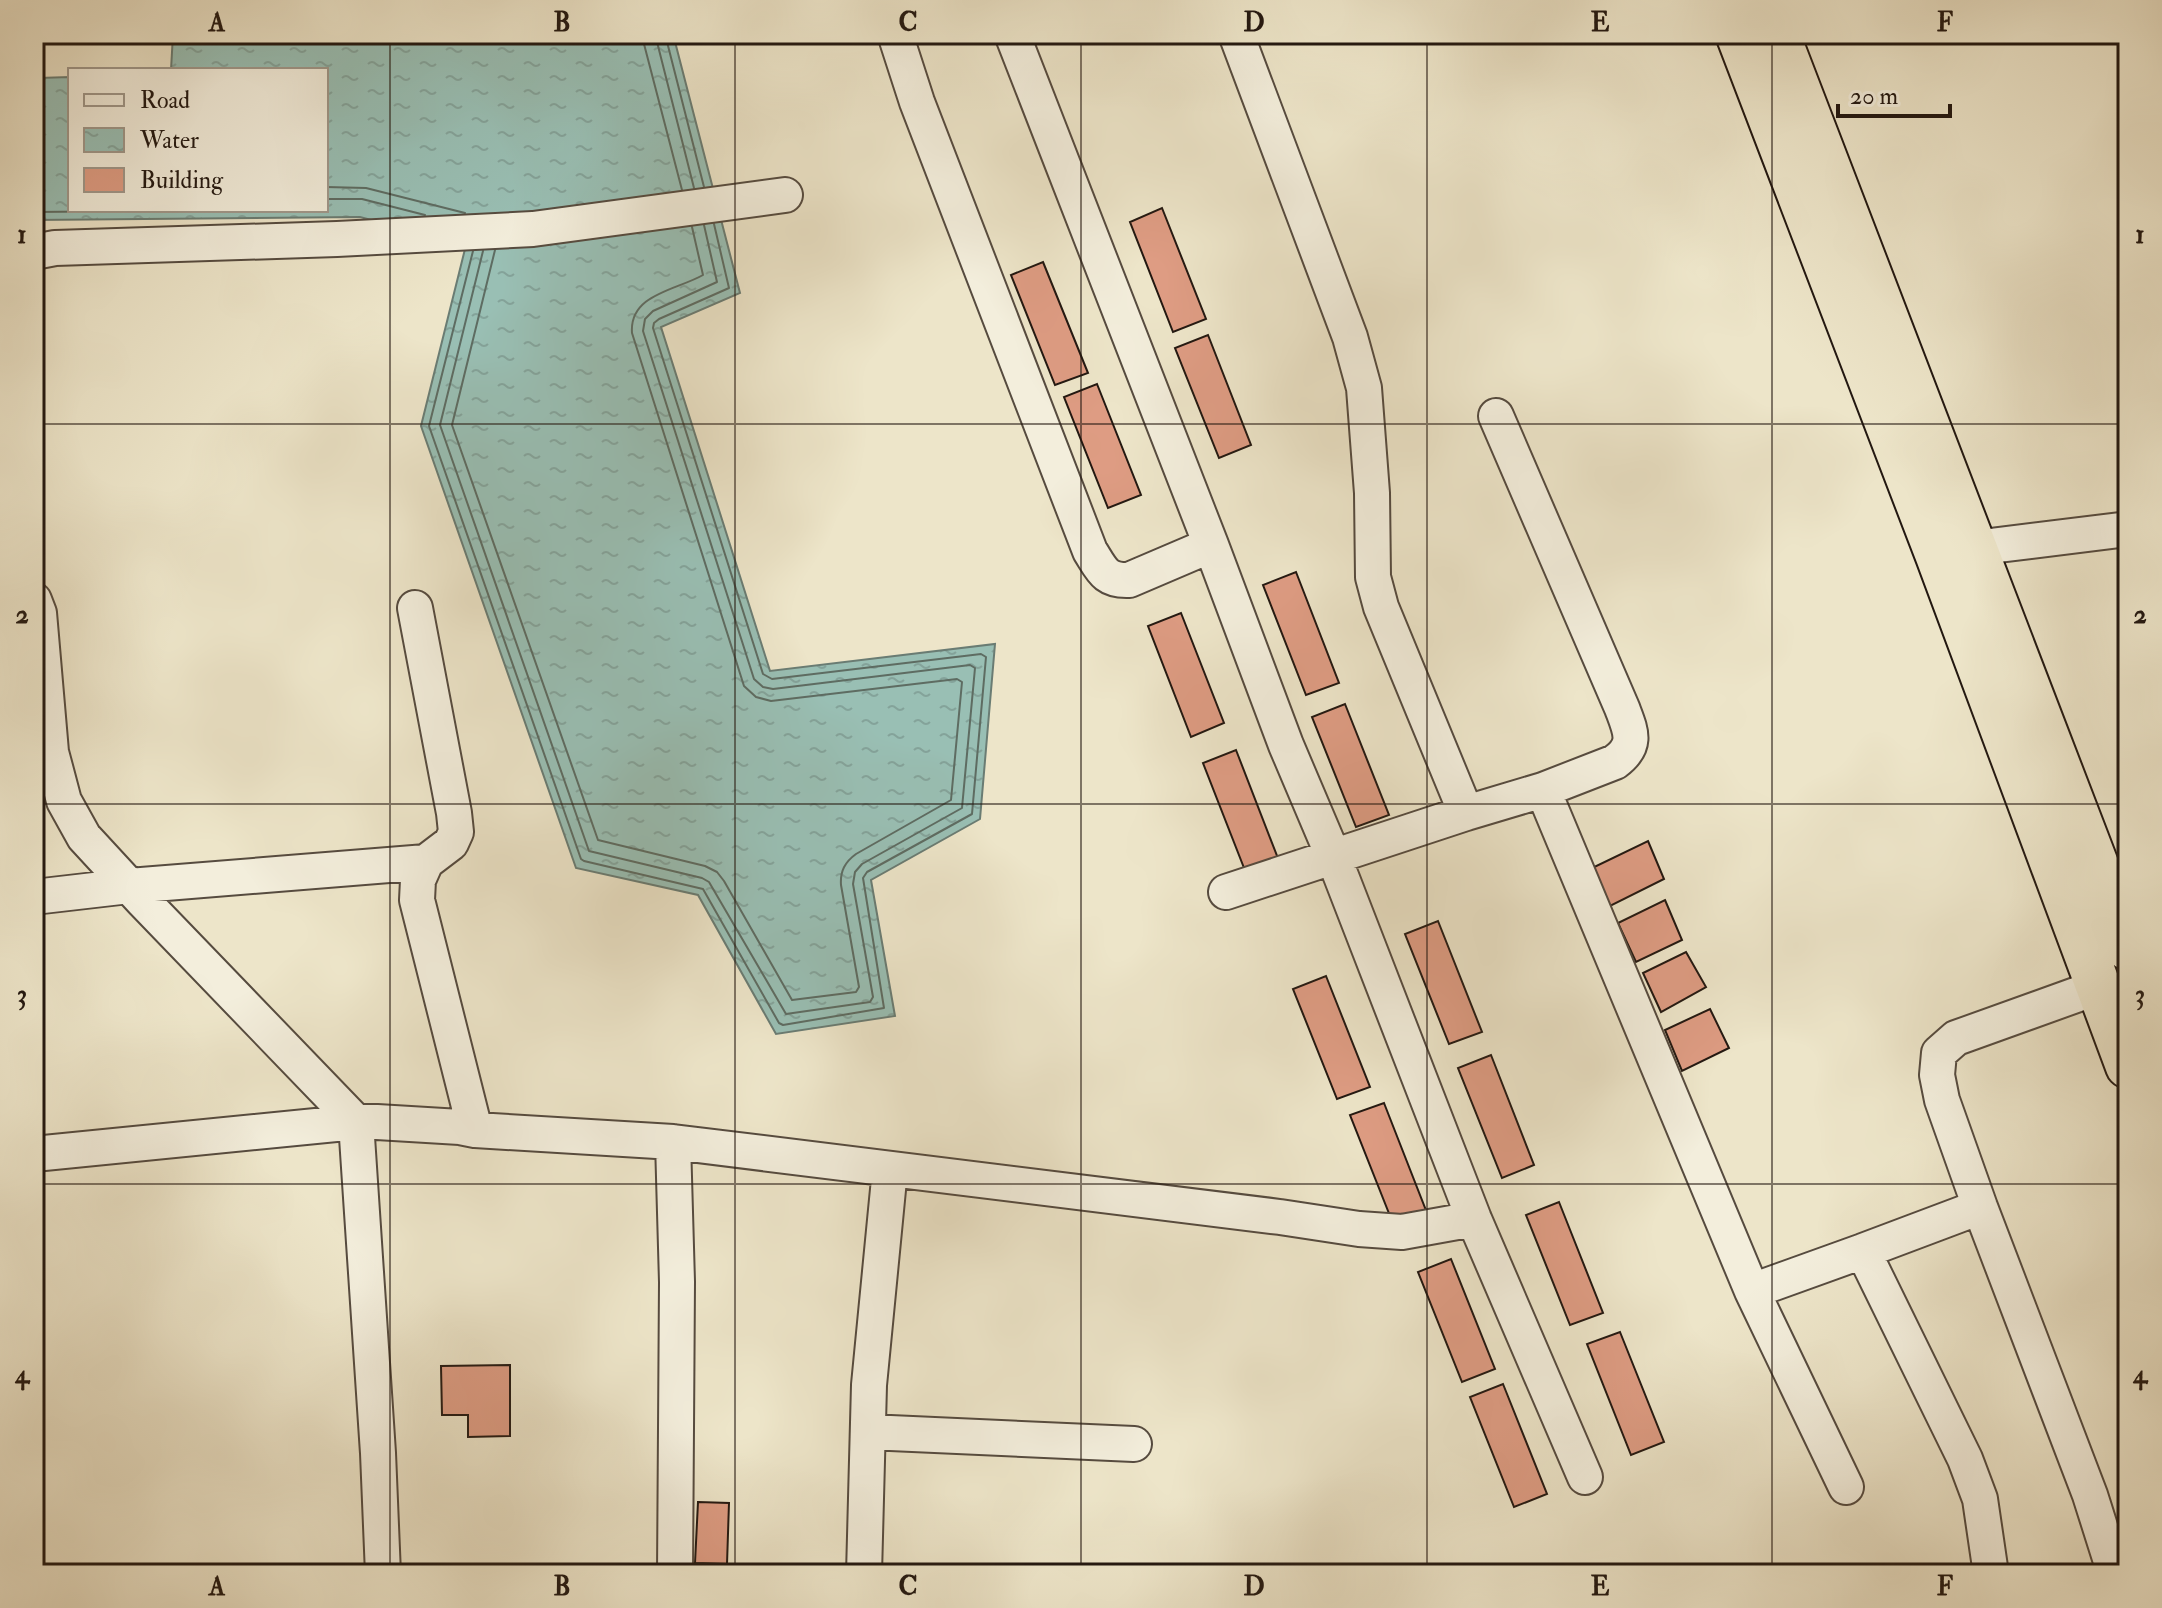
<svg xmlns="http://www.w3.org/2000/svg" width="2162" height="1608" font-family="'IM FELL Double Pica',serif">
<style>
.water{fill:url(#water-ripples);stroke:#6a7c73;stroke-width:2}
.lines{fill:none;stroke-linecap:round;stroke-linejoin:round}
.shore{stroke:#5e6c62;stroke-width:2}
.building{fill:#de9c83;stroke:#231811;stroke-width:2}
.street-casing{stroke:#564b3f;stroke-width:38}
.highway-casing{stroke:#231811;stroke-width:48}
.street{stroke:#f3eedc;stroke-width:34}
.highway{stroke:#ede5c9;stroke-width:44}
.grid{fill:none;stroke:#231811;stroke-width:2;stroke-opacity:0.55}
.neatline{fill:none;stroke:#231811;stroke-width:3}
.grid-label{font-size:26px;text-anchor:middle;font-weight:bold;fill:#231811}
</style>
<defs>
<pattern id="water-ripples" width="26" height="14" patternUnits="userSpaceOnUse" patternTransform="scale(2)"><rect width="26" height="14" fill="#99bfb4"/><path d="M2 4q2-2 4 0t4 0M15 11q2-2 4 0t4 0" fill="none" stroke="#84a39a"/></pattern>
</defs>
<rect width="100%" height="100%" fill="#ede5c9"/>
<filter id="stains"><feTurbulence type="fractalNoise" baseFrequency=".0025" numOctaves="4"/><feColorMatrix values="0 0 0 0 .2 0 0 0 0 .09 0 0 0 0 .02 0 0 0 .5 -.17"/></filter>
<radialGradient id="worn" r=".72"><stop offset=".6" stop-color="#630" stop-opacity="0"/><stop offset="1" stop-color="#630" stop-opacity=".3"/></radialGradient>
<path class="water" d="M 173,34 L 673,34 L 740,293 L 661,327 L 770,671 L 995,644 L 980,819 L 871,880 L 895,1016 L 776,1034 L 698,895 L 576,868 L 421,426 L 466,245 L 360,217 L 34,220 L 34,75 L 38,78 L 70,77 L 70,210 L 326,210 L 326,70 L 171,70 Z"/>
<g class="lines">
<path class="shore" d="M 643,34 L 644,44 L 682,190
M 655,34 L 694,188
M 665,34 L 704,187
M 326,187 L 366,188 L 465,213
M 326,199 L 362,199 L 425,215
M 34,212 L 270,210
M 495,250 L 452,425 L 598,840 L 705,866 L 717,872 L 724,881 L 792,1000 L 856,992 L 859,987 L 841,885 C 840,871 845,862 856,854 L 951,800 L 962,682 L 957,679 L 771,701 L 756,697 L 744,686 L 632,333 C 629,294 677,290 703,275 L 692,227
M 473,251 L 429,426 L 581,859 L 584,861 L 703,889 L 779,1023 L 783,1025 L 884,1008 L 863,878 L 867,872 L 972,814 L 986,657 L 981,654 L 772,679 L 763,674 L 653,328 L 654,323 L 659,319 L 729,288 L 714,224
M 483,251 L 440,425 L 589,851 L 702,878 L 709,882 L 786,1014 L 870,1002 L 873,997 L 853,884 L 855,872 L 862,864 L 962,808 L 975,668 L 970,665 L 773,689 L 763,687 L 754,679 L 643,331 L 645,319 L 653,311 L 717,282 L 704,225"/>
</g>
<path class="building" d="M 1162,208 L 1206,319 L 1173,332 L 1130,222 Z
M 1043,262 L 1088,373 L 1055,385 L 1011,275 Z
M 1208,335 L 1251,445 L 1219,458 L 1175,348 Z
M 1097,384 L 1141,495 L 1108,508 L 1064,397 Z
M 1296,572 L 1339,683 L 1306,695 L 1263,585 Z
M 1181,613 L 1224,723 L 1191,737 L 1148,626 Z
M 1345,704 L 1389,815 L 1356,827 L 1312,717 Z
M 1236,750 L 1279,861 L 1246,873 L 1203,763 Z
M 1648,841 L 1664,879 L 1606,908 L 1588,870 Z
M 1665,900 L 1682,940 L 1636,962 L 1618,923 Z
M 1438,921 L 1482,1032 L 1449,1044 L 1405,934 Z
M 1686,952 L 1706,987 L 1661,1012 L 1643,973 Z
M 1326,976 L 1370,1087 L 1337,1099 L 1293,989 Z
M 1710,1009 L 1729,1048 L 1682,1071 L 1665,1030 Z
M 1491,1055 L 1534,1165 L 1502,1178 L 1458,1068 Z
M 1384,1103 L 1427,1213 L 1394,1226 L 1350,1115 Z
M 1559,1202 L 1603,1313 L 1570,1325 L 1526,1215 Z
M 1451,1259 L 1495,1369 L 1462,1382 L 1418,1272 Z
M 1620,1332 L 1664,1442 L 1631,1455 L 1587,1344 Z
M 510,1365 L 510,1436 L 468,1437 L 468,1415 L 442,1415 L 441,1366 Z
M 1503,1384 L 1547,1494 L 1514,1507 L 1470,1397 Z
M 698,1502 L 729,1503 L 727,1564 L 695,1563 Z"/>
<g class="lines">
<defs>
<path id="street" d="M 895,34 L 917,102 L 1090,551 C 1102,570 1105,581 1129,580 L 1211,545
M 1012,34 L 1211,545 L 1286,745 L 1334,858 L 1474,1219 L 1585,1477
M 1236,34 L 1350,337 L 1364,388 L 1372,493 L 1373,577 L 1381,607 L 1466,813 L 1543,790 L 1615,762 C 1638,745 1631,732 1622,708 L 1496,416
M 34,252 L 55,248 L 337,239 L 533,229 L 785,195
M 1974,548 L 2128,529
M 34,600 L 39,613 L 51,752 L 64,801 L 84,837 L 143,901 L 356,1122 L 378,1453 L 383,1574
M 415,608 L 454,813 L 456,832 L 451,843 L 426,862 L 418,880 L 417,900 L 475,1130
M 1543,790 L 1752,1291 L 1846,1487
M 1226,892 L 1466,813
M 34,897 L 129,886 L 426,862
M 2098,987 L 1956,1038 L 1939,1053 L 1937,1075 L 1942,1100 L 1980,1207 L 2090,1495 L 2115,1574
M 673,1142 L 677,1282 L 675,1574
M 34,1154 L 356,1122 L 377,1122 L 460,1127 L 475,1130 L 673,1142 L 1280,1217 L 1359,1229 L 1402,1232 L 1474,1219
M 1980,1207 L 1863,1251 L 1965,1459 L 1980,1499 L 1991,1574
M 1752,1291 L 1863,1251
M 868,1432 L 1134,1444
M 864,1574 L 869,1385 L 890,1169"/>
<path id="highway" d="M 1738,34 L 1938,556 L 2128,1066
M 1777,34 L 2128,948"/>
</defs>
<use href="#street" class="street-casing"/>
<use href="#highway" class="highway-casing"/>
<use href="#street" class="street"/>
<use href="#highway" class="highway"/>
</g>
<path class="grid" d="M 390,34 L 390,1574M 735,34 L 735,1574M 1081,34 L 1081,1574M 1427,34 L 1427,1574M 1772,34 L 1772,1574M 34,424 L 2128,424M 34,804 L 2128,804M 34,1184 L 2128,1184"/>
<rect width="2162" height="1608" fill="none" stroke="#ede5c9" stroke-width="88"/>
<rect x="68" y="68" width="260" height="144" fill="#f3eedc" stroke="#a0988b" stroke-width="2"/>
<rect x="84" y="94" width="40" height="12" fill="#f3eedc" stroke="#a0988b" stroke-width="2"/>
<text x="140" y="108" font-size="24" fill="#231811">Road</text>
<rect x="84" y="128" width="40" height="24" fill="url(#water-ripples)" stroke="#a0988b" stroke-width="2"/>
<text x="140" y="148" font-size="24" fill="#231811">Water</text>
<rect x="84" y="168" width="40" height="24" fill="#de9c83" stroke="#a0988b" stroke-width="2"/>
<text x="140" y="188" font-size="24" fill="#231811">Building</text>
<path d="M1838 104v12h112v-12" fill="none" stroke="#231811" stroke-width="4"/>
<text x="1850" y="104" font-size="24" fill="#231811" stroke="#f3eedc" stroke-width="6" paint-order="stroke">20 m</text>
<rect x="44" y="44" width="2074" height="1520" class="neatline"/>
<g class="grid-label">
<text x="217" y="31">A</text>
<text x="562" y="31">B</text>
<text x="908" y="31">C</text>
<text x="1254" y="31">D</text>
<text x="1600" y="31">E</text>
<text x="1945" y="31">F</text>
<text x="22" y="243">1</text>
<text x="2140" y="243">1</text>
<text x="22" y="623">2</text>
<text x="2140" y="623">2</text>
<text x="22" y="1003">3</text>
<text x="2140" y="1003">3</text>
<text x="22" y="1383">4</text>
<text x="2140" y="1383">4</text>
<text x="217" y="1595">A</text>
<text x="562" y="1595">B</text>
<text x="908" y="1595">C</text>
<text x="1254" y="1595">D</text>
<text x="1600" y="1595">E</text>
<text x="1945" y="1595">F</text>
</g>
<rect width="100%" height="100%" filter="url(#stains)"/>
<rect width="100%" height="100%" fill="url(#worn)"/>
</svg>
